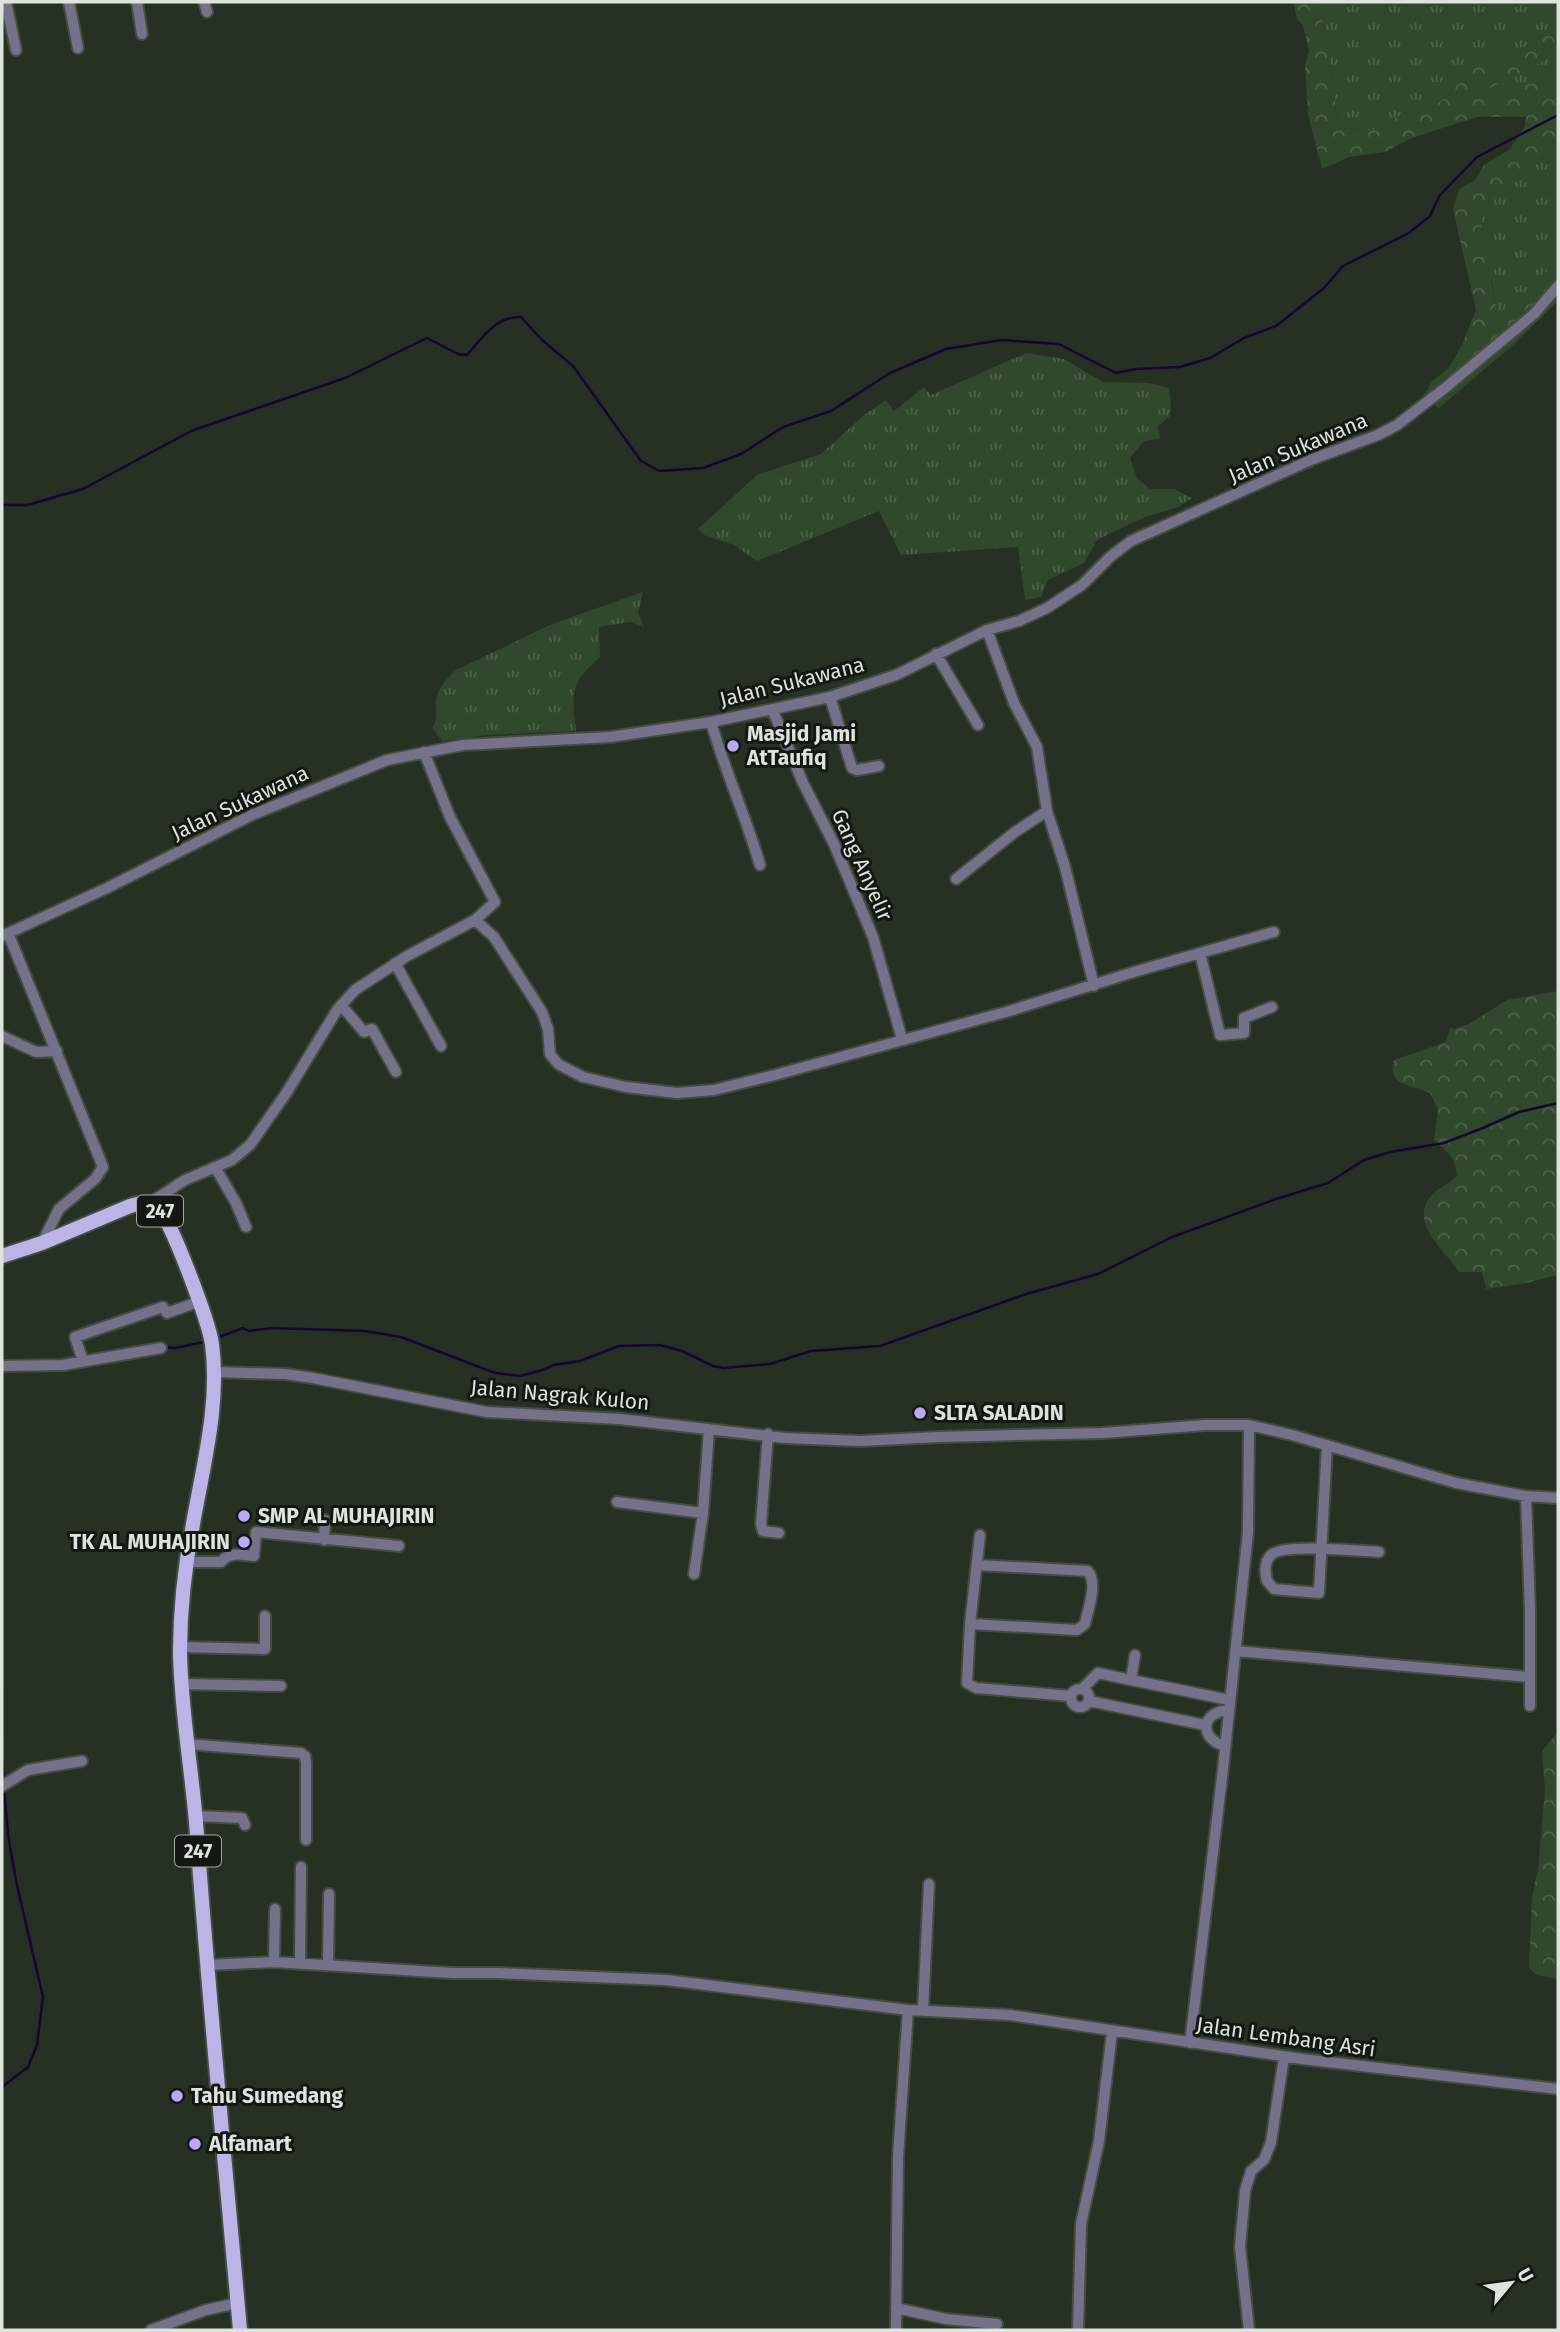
<svg xmlns="http://www.w3.org/2000/svg" width="1560" height="2332" font-family="'Fira Sans',sans-serif">
<style>
.grass{fill:url(#grass-tufts)}
.forest{fill:url(#forest-crowns)}
.lines{fill:none;stroke-linecap:round;stroke-linejoin:round}
.stream{stroke:#170635;stroke-width:2.5}
.minor-casing{stroke:#434e41;stroke-width:14}
.major-casing{stroke:#434e41;stroke-width:18}
.minor{stroke:#75718a;stroke-width:10}
.major{stroke:#bcb3e6;stroke-width:14}
.poi-dot{fill:#baaaf6;stroke:#131812;stroke-width:2.5}
.labels{text-anchor:middle;stroke-width:6;stroke-linejoin:round;paint-order:stroke}
.shield{fill:#131812;stroke:#a0a79f;stroke-width:2}
.shield-label{font-size:19px;font-weight:bold;fill:#dde4dc}
.street-label{font-size:21px;fill:#dde4dc;stroke:#131812}
.poi-label{font-size:21px;font-weight:bold;fill:#dde4dc;stroke:#131812;text-anchor:start}
</style>
<defs>
<pattern id="grass-tufts" width="24" height="20" patternUnits="userSpaceOnUse" patternTransform="scale(1.75)"><rect width="24" height="20" fill="#30482b"/><path d="M3 7l-1-3M5 7V3M7 7l1-3M15 17l-1-3M17 17v-4M19 17l1-3" fill="none" stroke="#4e6249"/></pattern>
<pattern id="forest-crowns" width="20" height="18" patternUnits="userSpaceOnUse" patternTransform="scale(1.75)"><rect width="20" height="18" fill="#30482b"/><path d="M2 6a3 3 0 1 1 6 0M12 15a3 3 0 1 1 6 0" fill="none" stroke="#4e6249"/></pattern>
</defs>
<rect width="100%" height="100%" fill="#263124"/>
<path class="grass" d="M 1318,2 L 1558,2 L 1558,86 L 1540,82 L 1483,93 C 1504,77 1546,67 1557,44 L 1553,36 L 1544,34 L 1515,54 L 1476,63 L 1447,97 L 1432,107 L 1403,114 L 1371,131 L 1343,128 L 1337,122 L 1329,44 Z
M 1558,148 L 1558,261 L 1539,279 L 1522,309 L 1507,320 L 1499,314 L 1496,306 L 1493,286 L 1485,255 L 1481,226 L 1482,216 L 1488,197 Z
M 1026,353 L 1064,359 L 1103,382 L 1149,383 L 1169,388 L 1171,405 L 1170,416 L 1158,426 L 1160,439 L 1144,441 L 1130,458 L 1137,478 L 1150,489 L 1174,489 L 1192,498 L 1178,507 L 1145,517 L 1097,540 L 1084,563 L 1048,580 L 1041,597 L 1025,600 L 1018,547 L 901,555 L 879,511 L 757,561 L 734,545 L 704,535 L 698,529 L 757,475 L 821,454 L 864,415 L 886,400 L 894,411 L 924,387 L 931,395 Z
M 643,592 L 638,613 L 644,627 L 630,622 L 599,627 L 600,657 C 569,684 572,693 576,731 L 488,735 L 442,741 L 432,728 C 440,714 435,714 436,700 C 438,688 448,677 456,670 L 552,624 Z"/>
<path class="forest" d="M 1293,2 L 1318,2 L 1329,44 L 1337,122 L 1343,128 L 1371,131 L 1403,114 L 1432,107 L 1447,97 L 1476,63 L 1515,54 L 1544,34 L 1553,36 L 1557,45 C 1544,70 1506,76 1485,92 L 1540,82 L 1558,86 L 1558,148 L 1488,197 L 1481,226 L 1496,306 L 1499,314 L 1507,319 L 1522,309 L 1539,279 L 1558,261 L 1558,301 L 1512,346 L 1439,408 L 1423,396 L 1433,380 L 1448,369 L 1461,347 L 1476,310 L 1453,209 L 1459,189 L 1474,181 L 1484,165 L 1509,150 L 1525,126 L 1526,117 L 1477,117 L 1409,139 L 1385,152 L 1349,157 L 1322,169 L 1308,114 L 1305,65 L 1309,51 L 1303,25 L 1297,20 Z
M 1558,991 L 1558,1275 L 1526,1283 L 1486,1289 L 1482,1272 L 1459,1272 C 1446,1251 1408,1224 1431,1196 C 1438,1187 1450,1184 1457,1176 C 1456,1159 1447,1151 1434,1140 L 1438,1110 L 1430,1093 C 1413,1085 1386,1087 1394,1060 L 1446,1042 L 1450,1027 L 1454,1029 L 1469,1024 L 1507,1000 Z
M 1558,1732 L 1558,1979 L 1536,1975 L 1529,1968 L 1532,1897 L 1538,1869 L 1545,1790 L 1542,1751 Z"/>
<g class="lines">
<path class="stream" d="M 2,505 L 27,505 L 83,489 L 191,431 L 345,378 L 427,338 L 458,354 L 467,355 C 483,337 496,316 521,317 L 542,340 L 573,366 L 641,461 L 659,471 L 703,468 L 741,454 L 783,427 L 831,411 L 890,373 L 946,349 L 1002,340 L 1059,344 L 1116,373 L 1136,369 L 1180,367 L 1210,358 L 1244,338 L 1276,326 L 1324,288 L 1343,266 L 1409,233 L 1430,216 L 1440,195 L 1477,157 L 1558,115
M 219,1337 L 243,1328 L 249,1331 L 272,1328 L 365,1331 L 401,1337 L 495,1373 L 520,1376 L 543,1370 L 554,1365 L 580,1361 L 619,1346 L 660,1345 L 682,1351 L 713,1366 L 724,1368 L 770,1364 L 811,1351 L 880,1346 L 1026,1294 L 1098,1274 L 1172,1237 L 1276,1199 L 1328,1183 L 1364,1160 L 1390,1152 L 1444,1143 L 1483,1128 L 1519,1112 L 1558,1103
M 163,1347 L 175,1348 L 204,1342
M 2,1685 L 2,1735
M 2,1757 L 4,1781
M 2,2087 L 28,2067 L 37,2045 L 43,1997 L 16,1881 L 8,1834 L 4,1788"/>
<defs>
<path id="minor" d="M 6,2 L 16,50
M 69,2 L 78,48
M 137,2 L 142,34
M 204,2 L 207,12
M 987,630 L 1014,703 L 1037,747 L 1047,811 L 1065,867 L 1094,986
M 936,654 L 978,725
M 830,697 L 852,768 L 857,770 L 879,766
M 773,711 L 803,783 L 834,844 L 873,937 L 902,1039
M 711,722 C 725,771 746,817 760,865
M 956,879 L 1015,832 L 1047,811
M 475,920 L 494,937 L 542,1012 L 548,1029 L 550,1054 L 558,1064 L 583,1077 L 626,1087 L 677,1093 L 714,1090 L 775,1075 L 1006,1012 L 1137,971 L 1274,932
M 8,933 L 103,1167 L 95,1179 L 59,1209 L 42,1243
M 2,936 L 107,888 L 252,815 L 387,760 L 463,745 L 610,737 L 711,722 L 830,697 L 896,675 L 987,630 L 1019,621 L 1047,608 L 1082,585 L 1111,556 L 1131,541 L 1313,459 L 1378,435 L 1397,425 L 1445,388 L 1534,314 L 1558,286
M 1200,953 L 1220,1035 L 1244,1033 L 1244,1018 L 1272,1007
M 395,963 L 441,1046
M 341,1005 L 364,1032 L 372,1029 L 396,1072
M 2,1036 L 36,1052 L 57,1051
M 215,1167 L 236,1203 L 246,1227
M 148,1204 L 185,1180 L 232,1160 L 250,1145 L 287,1092 L 337,1010 L 355,990 L 407,956 L 475,920 L 495,902 L 450,817 L 424,752
M 83,1361 L 75,1337 L 163,1307 L 167,1313 L 198,1302
M 2,1366 L 63,1365 L 161,1348
M 214,1372 L 285,1374 L 313,1378 L 487,1412 L 620,1419 L 785,1438 L 860,1441 L 939,1437 L 1103,1433 L 1205,1425 L 1249,1425 L 1292,1435 L 1456,1483 L 1526,1496 L 1558,1498
M 768,1434 L 761,1524 L 763,1531 L 779,1533
M 1327,1445 L 1319,1593 L 1274,1589 L 1267,1581 C 1265,1573 1264,1562 1271,1555 C 1283,1543 1359,1551 1379,1552
M 1526,1496 L 1530,1611 L 1530,1706
M 617,1502 L 703,1513
M 980,1535 L 970,1624 L 967,1683 L 976,1688 L 1071,1696
M 324,1540 L 325,1520
M 187,1562 L 221,1562 C 230,1551 241,1555 254,1556 L 256,1532 L 399,1546
M 694,1574 L 703,1513 L 709,1429
M 970,1624 L 1077,1630 L 1085,1624 C 1088,1609 1098,1584 1088,1571 L 977,1565
M 180,1647 L 265,1649 L 265,1616
M 1236,1651 L 1530,1677
M 1135,1655 L 1131,1680 L 1230,1700
M 181,1684 L 281,1686
M1071 1698a9 9 0 1 1 18 0a9 9 0 1 1-18 0Z
M 1082,1689 L 1098,1673 L 1131,1680
M 1089,1701 L 1205,1725
M 187,1744 L 301,1753 L 305,1756 L 306,1763 L 306,1840
M 1225,1746 C 1199,1739 1200,1712 1229,1710
M 2,1786 L 28,1770 L 82,1761
M 195,1816 L 242,1818 L 245,1825
M 274,1962 L 275,1909
M 300,1964 L 301,1867
M 207,1965 L 274,1962 L 452,1973 L 498,1973 L 666,1980 L 908,2010 L 1010,2015 L 1302,2059 L 1558,2089
M 328,1965 L 329,1894
M 923,2010 L 929,1884
M 1190,2043 L 1223,1769 L 1248,1532 L 1249,1425
M 896,2308 L 946,2319 L 997,2324
M 151,2330 L 206,2310 L 238,2303
M 896,2330 L 898,2157 L 908,2010
M 1078,2330 L 1081,2224 L 1099,2141 L 1112,2032
M 1249,2330 L 1240,2247 L 1245,2191 L 1251,2171 L 1264,2160 L 1271,2142 L 1284,2057"/>
<path id="major" d="M 2,1256 L 42,1243 L 130,1206 C 139,1203 150,1201 158,1208 C 172,1222 209,1323 212,1344 C 220,1404 203,1466 193,1524 C 185,1565 180,1611 180,1653 C 181,1709 191,1765 196,1822 C 208,1991 225,2161 240,2330"/>
</defs>
<use href="#minor" class="minor-casing"/>
<use href="#major" class="major-casing"/>
<use href="#minor" class="minor"/>
<use href="#major" class="major"/>
</g>
<g class="poi-dot">
<circle cx="733" cy="746" r="7"/>
<circle cx="920" cy="1413" r="7"/>
<circle cx="244" cy="1516" r="7"/>
<circle cx="244" cy="1542" r="7"/>
<circle cx="177" cy="2096" r="7"/>
<circle cx="195" cy="2144" r="7"/>
</g>
<g class="labels">
<g class="shield">
<rect x="137" y="1195.5" width="46" height="31" rx="5"/>
<rect x="175" y="1835.5" width="46" height="31" rx="5"/>
</g>
<g class="shield-label">
<text x="160" y="1218">247</text>
<text x="198" y="1858">247</text>
</g>
<g class="street-label">
<text transform="translate(1298 448) rotate(-23)" y="7">Jalan Sukawana</text>
<text transform="translate(792 682) rotate(-14)" y="7">Jalan Sukawana</text>
<text transform="translate(240 803) rotate(-25)" y="7">Jalan Sukawana</text>
<text transform="translate(862 865) rotate(66)" y="7">Gang Anyelir</text>
<text transform="translate(560 1395) rotate(5)" y="7">Jalan Nagrak Kulon</text>
<text transform="translate(1286 2037) rotate(8)" y="7">Jalan Lembang Asri</text>
</g>
<g class="poi-label">
<text x="747" y="741">Masjid Jami<tspan x="747" dy="24">AtTaufiq</tspan></text>
<text x="934" y="1420">SLTA SALADIN</text>
<text x="258" y="1523">SMP AL MUHAJIRIN</text>
<text x="230" y="1549" text-anchor="end">TK AL MUHAJIRIN</text>
<text x="191" y="2103">Tahu Sumedang</text>
<text x="209" y="2151">Alfamart</text>
</g>
</g>
<rect width="1560" height="2332" fill="none" stroke="#dde4dc" stroke-width="7"/>
<g transform="translate(1511 2283) rotate(61)" stroke="#131812" stroke-width="5" paint-order="stroke">
<path d="M0-5L12 26L0 18L-12 26Z" fill="#dde4dc"/>
<text y="-10" font-size="19" font-weight="bold" text-anchor="middle" fill="#dde4dc">U</text>
</g>
</svg>
